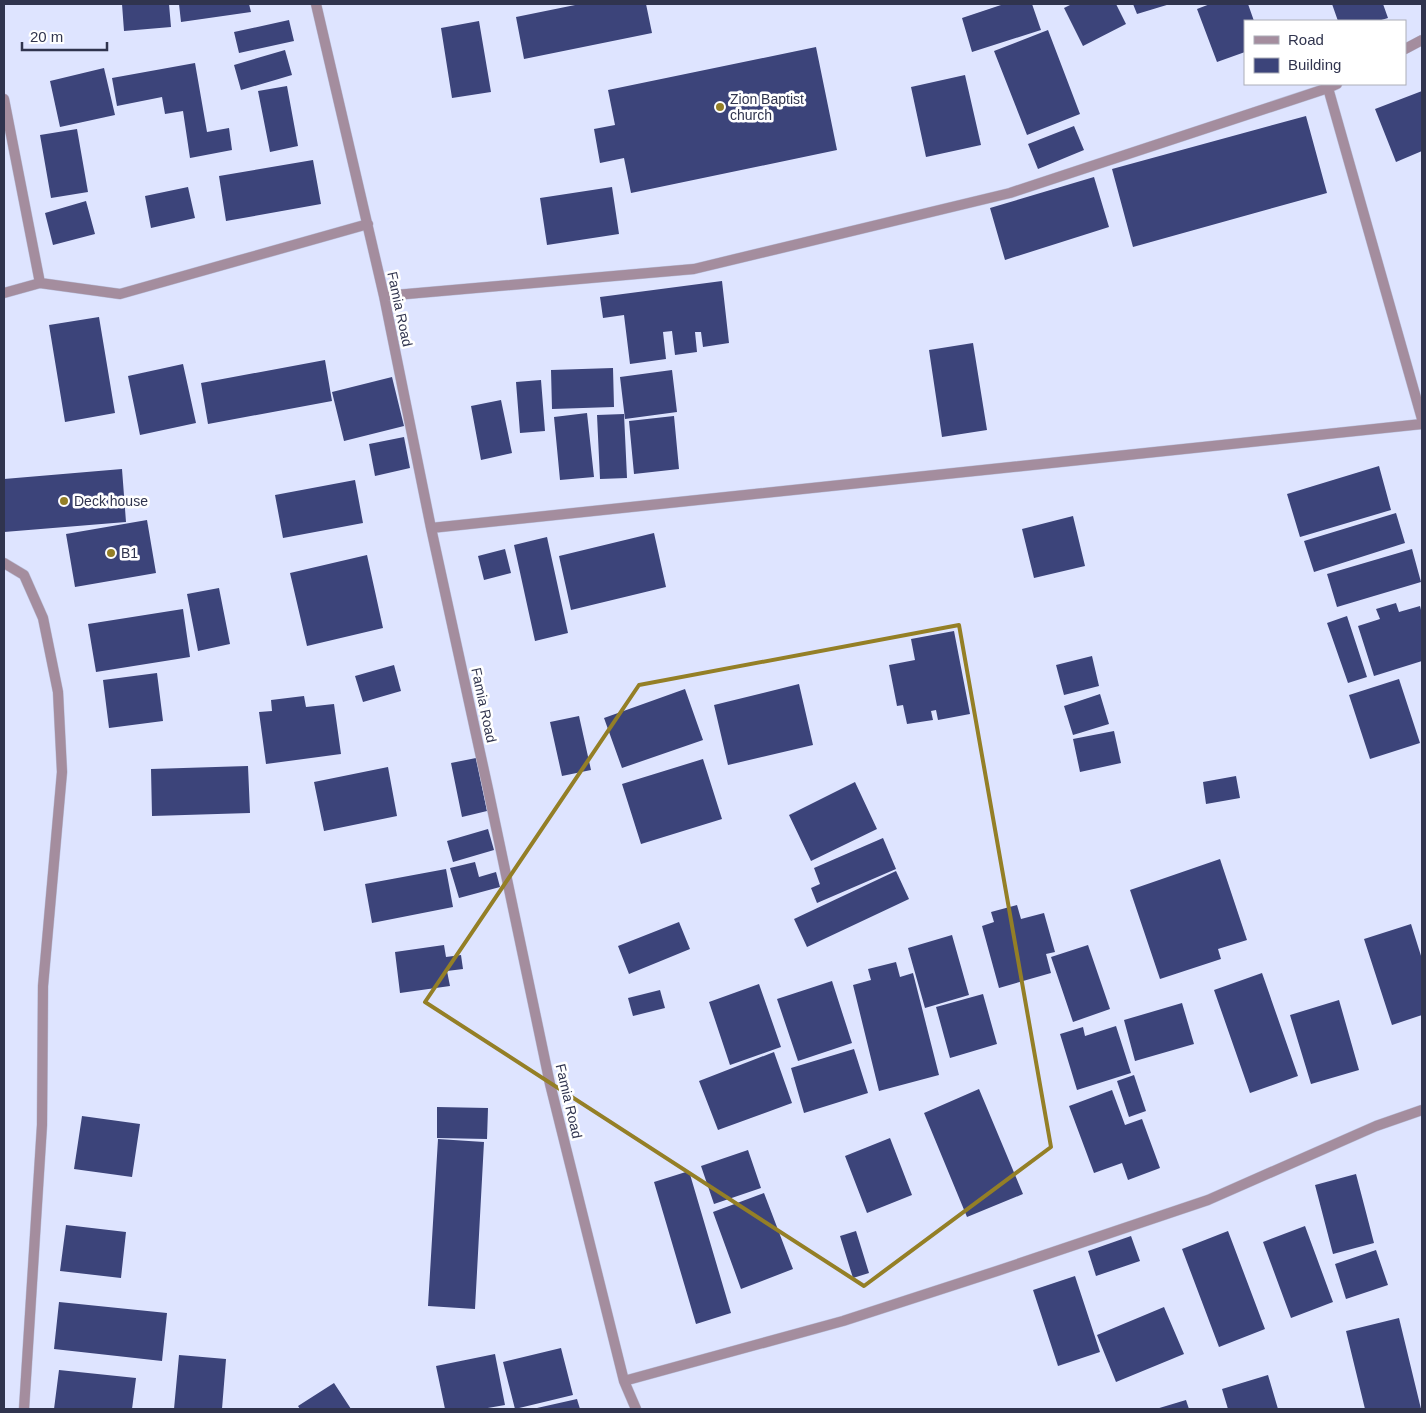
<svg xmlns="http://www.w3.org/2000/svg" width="1426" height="1413" font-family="Arial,sans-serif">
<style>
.building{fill:#3c447a}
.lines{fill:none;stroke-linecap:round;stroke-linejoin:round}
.minor-casing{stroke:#bbc1dc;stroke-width:11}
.minor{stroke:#a48d9e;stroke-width:10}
.marked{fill:none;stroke:#947f26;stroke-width:4;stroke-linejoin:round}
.poi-dot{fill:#947f26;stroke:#fff;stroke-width:2}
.labels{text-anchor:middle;stroke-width:5;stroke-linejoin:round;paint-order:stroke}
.poi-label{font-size:14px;fill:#30344e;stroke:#fff;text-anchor:start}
.street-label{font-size:14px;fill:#30344e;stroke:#fff}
</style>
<rect width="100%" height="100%" fill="#dee4ff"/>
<path class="building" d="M 122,4 L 169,4 L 171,27 L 124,31 Z
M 179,4 L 249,4 L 251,12 L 181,22 Z
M 580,4 L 646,4 L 652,33 L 524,59 L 516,17 Z
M 1004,4 L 1032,4 L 1041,30 L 972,52 L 962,18 Z
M 1072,4 L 1116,4 L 1126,24 L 1083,46 L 1064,8 Z
M 1133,4 L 1170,4 L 1137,14 Z
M 1210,4 L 1248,4 L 1254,21 L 1245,21 L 1245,52 L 1217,62 L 1197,9 Z
M 1332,4 L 1383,4 L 1388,18 L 1378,21 L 1338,21 Z
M 289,20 L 294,41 L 239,53 L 234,32 Z
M 479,21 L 491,92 L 452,98 L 441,28 Z
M 1048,30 L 1080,114 L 1027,135 L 994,51 Z
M 816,47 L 837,150 L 631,193 L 624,158 L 600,163 L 594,129 L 615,125 L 608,90 Z
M 285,50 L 292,75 L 241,90 L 234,65 Z
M 195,63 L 207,132 L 229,128 L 232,150 L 190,158 L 183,111 L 165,114 L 162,97 L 117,106 L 112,78 Z
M 104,68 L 115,115 L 60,127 L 50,81 Z
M 965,75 L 981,145 L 926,157 L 911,87 Z
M 287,86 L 298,146 L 270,152 L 258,91 Z
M 1422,91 L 1422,151 L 1396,162 L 1375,109 Z
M 1306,116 L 1327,193 L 1133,247 L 1112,169 Z
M 1074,126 L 1084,150 L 1038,169 L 1028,144 Z
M 77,129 L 88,192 L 51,198 L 40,135 Z
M 313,160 L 321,204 L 226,221 L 219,176 Z
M 1094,177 L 1109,227 L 1005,260 L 990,208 Z
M 188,187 L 195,218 L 151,228 L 145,196 Z
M 612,187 L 619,234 L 547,245 L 540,198 Z
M 86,201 L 95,234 L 53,245 L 45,213 Z
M 722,281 L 729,343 L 703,347 L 701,332 L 695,332 L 697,352 L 675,355 L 672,331 L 663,332 L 666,359 L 630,364 L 624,315 L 603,318 L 600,297 Z
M 99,317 L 115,413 L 65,422 L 49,325 Z
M 973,343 L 987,430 L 942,437 L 929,350 Z
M 325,360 L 332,401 L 208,424 L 201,383 Z
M 183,364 L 196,423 L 140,435 L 128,376 Z
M 613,368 L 614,407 L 552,409 L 551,370 Z
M 672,370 L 677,412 L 625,419 L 620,377 Z
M 392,377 L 404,426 L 344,441 L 332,392 Z
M 541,380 L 545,431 L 520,433 L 516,382 Z
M 501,400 L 512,453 L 481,460 L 471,406 Z
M 587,413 L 594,477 L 560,480 L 554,417 Z
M 624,414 L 627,478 L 600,479 L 597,415 Z
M 674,416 L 679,469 L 634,474 L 629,421 Z
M 404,437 L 410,468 L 375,476 L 369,444 Z
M 1379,466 L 1391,510 L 1300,537 L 1287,494 Z
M 122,469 L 126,522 L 4,532 L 4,479 Z
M 355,480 L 363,523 L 283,538 L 275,495 Z
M 1396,513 L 1405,543 L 1314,572 L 1304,541 Z
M 1073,516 L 1085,566 L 1034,578 L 1022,529 Z
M 147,520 L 156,573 L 75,587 L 66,534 Z
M 654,533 L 666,587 L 571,610 L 559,556 Z
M 547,537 L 568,633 L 535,641 L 514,545 Z
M 505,549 L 511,573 L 484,580 L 478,556 Z
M 1412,549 L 1421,582 L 1337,607 L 1327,574 Z
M 367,555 L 383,628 L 307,646 L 290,573 Z
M 219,588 L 230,644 L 198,651 L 187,594 Z
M 1396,603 L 1399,612 L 1420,606 L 1422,614 L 1422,661 L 1374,676 L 1358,626 L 1380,619 L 1376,609 Z
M 183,609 L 190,657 L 96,672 L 88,624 Z
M 1347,616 L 1367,677 L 1348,683 L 1327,623 Z
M 954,631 L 970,714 L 938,720 L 936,710 L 931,711 L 933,720 L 907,724 L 903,705 L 897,706 L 889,665 L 915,660 L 911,639 Z
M 1092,656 L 1099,686 L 1064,695 L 1056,665 Z
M 394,665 L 401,691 L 363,702 L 355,676 Z
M 157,673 L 163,721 L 109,728 L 103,680 Z
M 1399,679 L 1420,743 L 1370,759 L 1349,695 Z
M 799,684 L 813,745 L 728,765 L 714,705 Z
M 685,689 L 703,740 L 622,768 L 604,718 Z
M 1100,694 L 1109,724 L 1073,735 L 1064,706 Z
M 304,696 L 306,707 L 334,704 L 341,754 L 266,764 L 259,712 L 272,711 L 271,700 Z
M 579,716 L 591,770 L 562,776 L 550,722 Z
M 1114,731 L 1121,763 L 1080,772 L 1073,739 Z
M 476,758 L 487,811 L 462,817 L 451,763 Z
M 703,759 L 722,819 L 641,844 L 622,784 Z
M 248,766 L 250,813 L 152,816 L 151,769 Z
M 388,767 L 397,816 L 324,831 L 314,782 Z
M 1236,776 L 1240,798 L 1206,804 L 1203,782 Z
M 855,782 L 877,829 L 811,861 L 789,815 Z
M 488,829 L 494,850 L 453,862 L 447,841 Z
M 883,838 L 896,869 L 817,903 L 811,888 L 820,884 L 814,868 Z
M 1220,859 L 1247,940 L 1218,949 L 1221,959 L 1160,979 L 1130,890 Z
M 475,862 L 479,877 L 496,872 L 500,887 L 459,898 L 450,868 Z
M 446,869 L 453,907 L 372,923 L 365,884 Z
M 896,871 L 909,899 L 807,947 L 794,919 Z
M 1017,905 L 1021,919 L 1044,913 L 1055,952 L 1046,954 L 1051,973 L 999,988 L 982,926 L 994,922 L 991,912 Z
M 679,922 L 690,949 L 629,974 L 618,946 Z
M 1411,924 L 1422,959 L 1422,1015 L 1392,1025 L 1364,939 Z
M 952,935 L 969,995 L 925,1008 L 908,948 Z
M 444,945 L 446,957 L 461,955 L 463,969 L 447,971 L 450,986 L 400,993 L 395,952 Z
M 1088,945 L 1110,1009 L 1073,1022 L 1051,957 Z
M 896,962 L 900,977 L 913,973 L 939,1075 L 879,1091 L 853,985 L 871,980 L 868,969 Z
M 1262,973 L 1298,1076 L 1250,1093 L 1214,990 Z
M 832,981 L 852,1043 L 798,1061 L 777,999 Z
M 759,984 L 781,1047 L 730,1065 L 709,1002 Z
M 660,990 L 665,1008 L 633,1016 L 628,998 Z
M 983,994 L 997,1044 L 950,1058 L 936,1007 Z
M 1339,1000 L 1359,1070 L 1311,1084 L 1290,1015 Z
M 1182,1003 L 1194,1044 L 1135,1061 L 1124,1020 Z
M 1116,1026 L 1131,1073 L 1077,1090 L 1060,1034 L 1083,1027 L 1085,1036 Z
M 854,1049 L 868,1093 L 804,1113 L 791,1068 Z
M 774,1052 L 792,1103 L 718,1130 L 699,1081 Z
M 1134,1075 L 1146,1111 L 1129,1117 L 1117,1081 Z
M 979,1089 L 1023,1194 L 967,1217 L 924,1113 Z
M 1112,1090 L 1125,1125 L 1142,1119 L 1160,1168 L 1128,1180 L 1122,1163 L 1094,1173 L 1069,1106 Z
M 437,1107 L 488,1108 L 487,1139 L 437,1138 Z
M 82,1116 L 140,1124 L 132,1177 L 74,1169 Z
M 890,1138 L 912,1195 L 867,1213 L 845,1156 Z
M 438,1139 L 484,1142 L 475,1309 L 428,1306 Z
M 748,1150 L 761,1188 L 714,1204 L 701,1166 Z
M 689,1171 L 731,1313 L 696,1324 L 654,1182 Z
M 1356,1174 L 1374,1243 L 1333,1254 L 1315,1185 Z
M 764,1193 L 793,1269 L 741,1289 L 713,1212 Z
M 66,1225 L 126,1232 L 121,1278 L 60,1271 Z
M 1305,1226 L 1333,1302 L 1291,1318 L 1263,1242 Z
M 856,1231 L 869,1273 L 853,1278 L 840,1236 Z
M 1228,1231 L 1265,1329 L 1219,1347 L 1182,1249 Z
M 1131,1236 L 1140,1261 L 1096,1276 L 1088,1251 Z
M 1376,1250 L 1388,1285 L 1346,1299 L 1335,1264 Z
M 1075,1276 L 1100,1352 L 1058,1366 L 1033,1290 Z
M 59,1302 L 167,1313 L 162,1361 L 54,1349 Z
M 1164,1307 L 1184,1354 L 1116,1382 L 1097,1335 Z
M 1399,1318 L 1421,1409 L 1365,1409 L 1346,1331 Z
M 561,1348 L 573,1395 L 515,1409 L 503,1362 Z
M 495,1354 L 505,1405 L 482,1409 L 445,1409 L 436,1366 Z
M 179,1355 L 226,1359 L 222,1409 L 174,1409 Z
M 59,1370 L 136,1378 L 132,1409 L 54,1409 Z
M 1268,1375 L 1278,1409 L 1228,1409 L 1222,1389 Z
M 334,1383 L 351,1409 L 300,1409 L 298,1406 Z
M 577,1399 L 580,1409 L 537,1409 L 537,1408 Z
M 1186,1400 L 1189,1409 L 1156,1409 Z"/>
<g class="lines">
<defs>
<path id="minor" d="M 316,4 L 384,296 L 431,528 L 488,789 L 550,1084 L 624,1381 L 636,1409
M 1405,49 L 1422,40
M 1328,88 L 1422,419
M 4,99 L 40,283
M 4,293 L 40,283 L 120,294 L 368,224
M 384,296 L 694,269 L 1010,193 L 1328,88 L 1337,84
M 431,528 L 1422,424
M 4,563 L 24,575 L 43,618 L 58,692 L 62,772 L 43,986 L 42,1125 L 24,1409
M 624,1381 L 843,1321 L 997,1271 L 1208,1200 L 1376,1126 L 1422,1110"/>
</defs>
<use href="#minor" class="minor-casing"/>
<use href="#minor" class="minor"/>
</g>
<path class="marked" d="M 959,625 L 1051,1147 L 864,1286 L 425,1002 L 639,685 Z"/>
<g class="poi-dot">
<circle cx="720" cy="107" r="5"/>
<circle cx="64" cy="501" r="5"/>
<circle cx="111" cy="553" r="5"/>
</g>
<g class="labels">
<g class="poi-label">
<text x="730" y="104">Zion Baptist<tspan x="730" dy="16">church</tspan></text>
<text x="74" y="506">Deck house</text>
<text x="121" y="558">B1</text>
</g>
<g class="street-label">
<text transform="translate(400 309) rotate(78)" y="5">Famia Road</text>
<text transform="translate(484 705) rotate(78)" y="5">Famia Road</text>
<text transform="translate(569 1101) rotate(77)" y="5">Famia Road</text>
</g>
</g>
<rect width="1426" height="1413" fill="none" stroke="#30344e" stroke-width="10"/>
<rect x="1244" y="20" width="162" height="65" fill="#ffffff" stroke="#acaeb8"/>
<rect x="1254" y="36" width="25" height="8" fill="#a48d9e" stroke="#acaeb8"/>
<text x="1288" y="45" font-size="15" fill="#30344e">Road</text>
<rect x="1254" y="58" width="25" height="15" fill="#3c447a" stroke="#acaeb8"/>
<text x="1288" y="70" font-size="15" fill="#30344e">Building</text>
<path d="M22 42v8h85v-8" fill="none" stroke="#30344e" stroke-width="2.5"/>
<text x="30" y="42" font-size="15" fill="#30344e" stroke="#ffffff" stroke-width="4" paint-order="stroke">20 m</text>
</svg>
